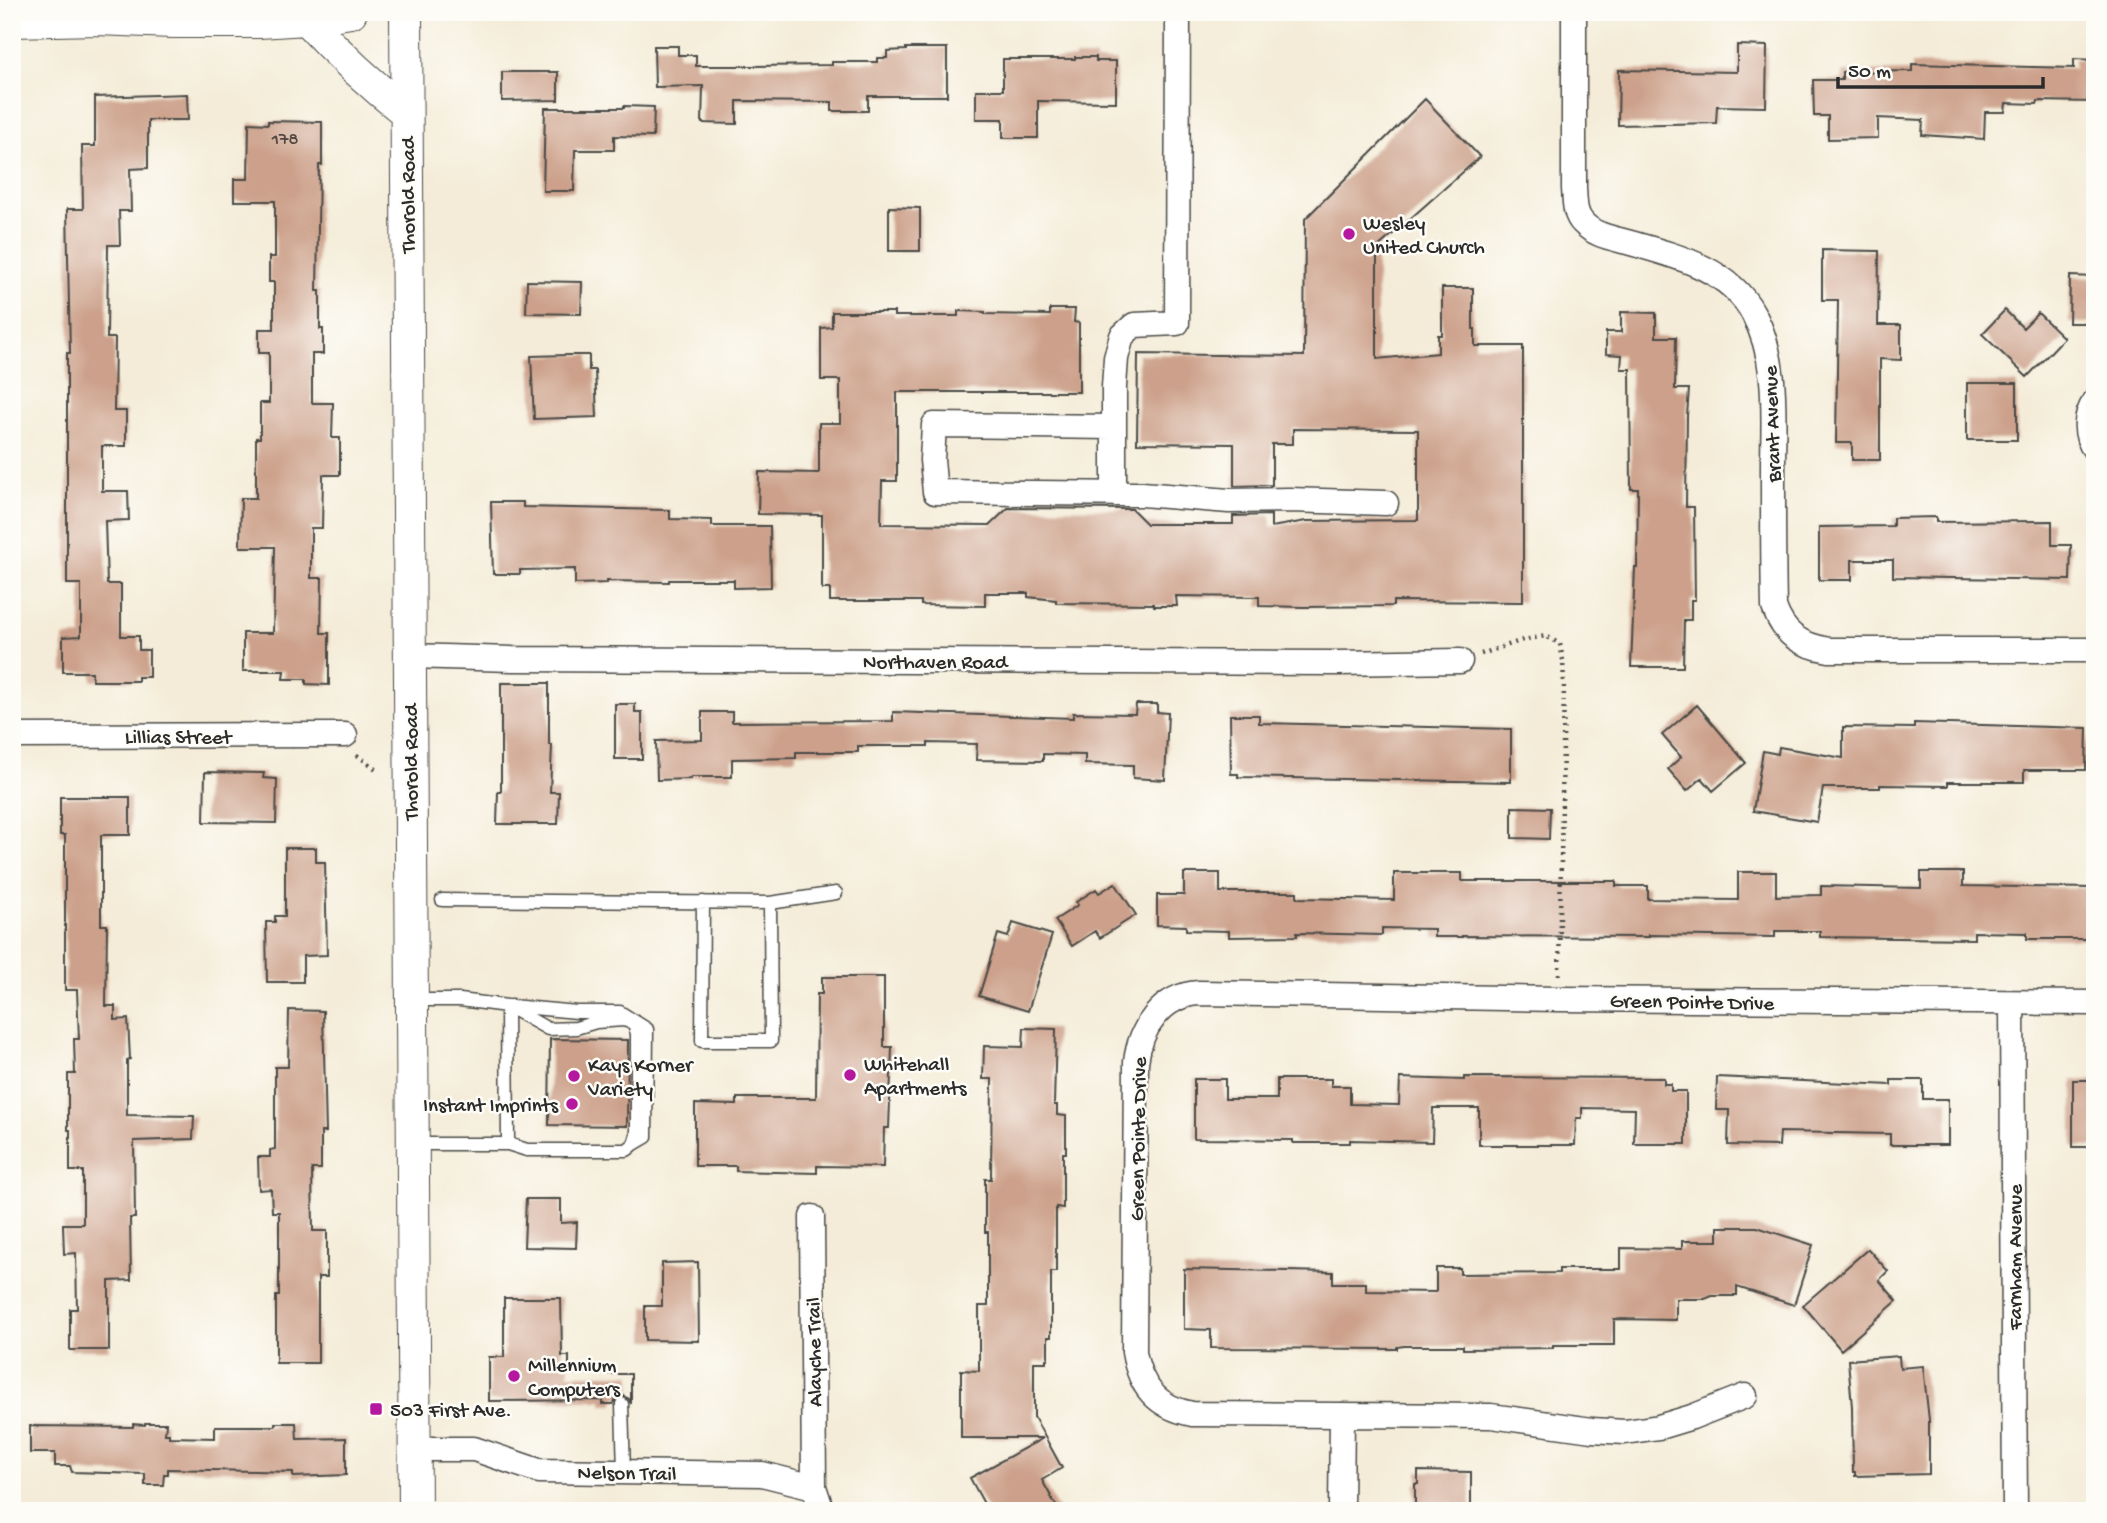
<svg xmlns="http://www.w3.org/2000/svg" width="2107" height="1523" font-family="'Gochi Hand',sans-serif">
<style>
.building{fill:#cca08a}
.lines{fill:none;stroke-linecap:round;stroke-linejoin:round}
.service-casing{stroke:#494845;stroke-width:15}
.minor-casing{stroke:#494845;stroke-width:27}
.tertiary-casing{stroke:#494845;stroke-width:34}
.path{stroke:#494845;stroke-width:4.5;stroke-dasharray:2 5;stroke-linecap:butt}
.service{stroke:#fff;stroke-width:12}
.minor{stroke:#fff;stroke-width:24}
.tertiary{stroke:#fff;stroke-width:32}
.poi-dot{fill:#b5179e;stroke:#fdfcf7;stroke-width:2.5}
.labels{text-anchor:middle;stroke-width:5;stroke-linejoin:round;paint-order:stroke}
.number-label{font-size:18px;fill:#534843}
.street-label{font-size:21px;fill:#2b2b2b;stroke:#fdfcf7}
.poi-label{font-size:21px;fill:#2b2b2b;stroke:#fdfcf7;text-anchor:start}
</style>
<rect width="100%" height="100%" fill="#fdfcf7"/>
<filter id="ink" filterUnits="userSpaceOnUse"><feTurbulence type="fractalNoise" baseFrequency=".0143" numOctaves="2"/><feDisplacementMap in="SourceGraphic" scale="14" xChannelSelector="R" yChannelSelector="G"/><feConvolveMatrix kernelMatrix="1 2 1 2 8 2 1 2 1" color-interpolation-filters="sRGB"/></filter>
<filter id="wash" filterUnits="userSpaceOnUse"><feTurbulence type="fractalNoise" baseFrequency=".00686" numOctaves="4" result="noise"/><feDisplacementMap in="SourceGraphic" scale="28" xChannelSelector="R" yChannelSelector="G"/><feGaussianBlur stdDeviation="1.57" result="paint"/><feColorMatrix in="noise" values="0 0 0 0 0 0 0 0 0 0 0 0 0 0 0 0 0 1.4 0 .05"/><feComposite in="paint" operator="in"/></filter>
<g filter="url(#wash)">
<rect width="100%" height="100%" fill="#f4ecd8"/>
<g id="blocks">
<path class="building" d="M 1737,45 L 1767,46 L 1766,107 L 1717,106 L 1716,123 L 1618,125 L 1619,70 L 1737,72 Z
M 654,46 L 678,46 L 678,55 L 696,55 L 696,66 L 753,66 L 832,65 L 832,62 L 877,62 L 877,58 L 887,58 L 887,51 L 906,50 L 906,48 L 947,48 L 947,96 L 868,96 L 868,111 L 832,111 L 832,102 L 737,101 L 737,124 L 702,123 L 703,86 L 655,87 Z
M 1075,57 L 1096,57 L 1096,61 L 1116,61 L 1116,102 L 1038,101 L 1038,138 L 1003,138 L 1003,119 L 976,119 L 976,90 L 1003,90 L 1003,59 L 1075,59 Z
M 2074,59 L 2095,60 L 2095,102 L 2038,101 L 2037,104 L 2006,103 L 2005,112 L 1985,112 L 1984,139 L 1922,135 L 1923,120 L 1878,118 L 1878,138 L 1828,139 L 1828,116 L 1814,116 L 1813,80 L 1842,80 L 1842,72 L 1912,71 L 1912,64 L 2074,68 Z
M 502,72 L 558,72 L 558,100 L 502,101 Z
M 187,94 L 188,120 L 148,120 L 148,168 L 130,169 L 131,211 L 119,211 L 120,245 L 108,245 L 107,338 L 115,338 L 114,411 L 126,411 L 126,446 L 102,446 L 102,491 L 128,491 L 129,520 L 105,521 L 107,584 L 121,584 L 121,636 L 139,636 L 139,650 L 149,650 L 149,677 L 138,677 L 138,681 L 92,681 L 92,672 L 63,672 L 63,637 L 81,636 L 81,584 L 67,584 L 67,353 L 70,353 L 67,209 L 83,209 L 82,146 L 95,146 L 95,97 Z
M 1425,99 L 1480,157 L 1377,248 L 1377,359 L 1438,353 L 1438,335 L 1442,335 L 1442,288 L 1473,288 L 1473,329 L 1475,329 L 1475,346 L 1523,346 L 1523,602 L 1393,601 L 1393,606 L 1303,607 L 1259,606 L 1259,597 L 1176,596 L 1177,606 L 1154,606 L 1154,604 L 1056,603 L 1056,600 L 1028,597 L 1028,593 L 985,593 L 985,606 L 921,605 L 921,601 L 830,601 L 830,589 L 822,589 L 822,515 L 758,514 L 759,472 L 819,473 L 819,423 L 840,423 L 840,380 L 821,380 L 821,328 L 832,327 L 832,312 L 894,312 L 894,316 L 958,316 L 958,311 L 985,312 L 985,314 L 1050,315 L 1050,309 L 1075,309 L 1074,322 L 1079,323 L 1079,392 L 897,392 L 897,481 L 882,481 L 881,524 L 990,525 L 1008,508 L 1132,509 L 1147,524 L 1233,524 L 1233,516 L 1271,515 L 1271,527 L 1306,521 L 1418,520 L 1418,430 L 1293,429 L 1293,444 L 1272,444 L 1272,485 L 1234,486 L 1234,444 L 1137,443 L 1138,354 L 1304,356 L 1305,219 Z
M 624,106 L 654,107 L 653,137 L 614,136 L 614,150 L 575,150 L 574,191 L 543,191 L 545,108 L 624,108 Z
M 268,121 L 322,122 L 322,165 L 319,165 L 317,291 L 320,291 L 320,329 L 323,329 L 323,354 L 312,354 L 312,403 L 333,403 L 332,438 L 340,438 L 340,475 L 323,475 L 322,528 L 311,528 L 311,578 L 322,578 L 321,633 L 329,633 L 329,685 L 306,684 L 306,679 L 283,679 L 284,671 L 243,671 L 243,633 L 273,633 L 275,547 L 240,547 L 241,498 L 256,498 L 256,438 L 260,438 L 260,403 L 269,403 L 269,353 L 259,353 L 259,329 L 274,329 L 274,282 L 269,282 L 269,257 L 275,257 L 275,201 L 234,201 L 234,179 L 248,179 L 249,123 L 268,124 Z
M 889,207 L 920,208 L 920,251 L 889,251 Z
M 1822,250 L 1879,251 L 1878,325 L 1901,325 L 1901,360 L 1880,359 L 1880,460 L 1852,460 L 1852,443 L 1836,443 L 1838,300 L 1822,300 Z
M 2070,276 L 2095,277 L 2095,323 L 2069,323 Z
M 527,281 L 582,282 L 581,314 L 526,313 Z
M 2005,310 L 2023,328 L 2038,313 L 2064,338 L 2027,377 L 1982,334 Z
M 1621,312 L 1656,313 L 1656,337 L 1676,337 L 1675,389 L 1689,389 L 1687,416 L 1686,507 L 1694,507 L 1695,600 L 1691,600 L 1691,620 L 1684,620 L 1683,667 L 1631,667 L 1635,567 L 1637,567 L 1638,489 L 1631,489 L 1630,369 L 1621,369 L 1622,355 L 1606,354 L 1606,332 L 1621,332 Z
M 569,355 L 589,355 L 589,370 L 595,370 L 597,417 L 534,419 L 531,356 Z
M 1967,383 L 2017,383 L 2017,440 L 1967,440 Z
M 491,502 L 523,502 L 523,507 L 670,510 L 670,519 L 712,520 L 712,526 L 770,526 L 771,587 L 734,588 L 734,580 L 669,580 L 669,582 L 607,581 L 607,583 L 575,584 L 575,569 L 520,570 L 520,574 L 493,574 Z
M 1936,517 L 1936,522 L 2052,521 L 2052,545 L 2071,545 L 2070,580 L 1893,577 L 1893,560 L 1852,560 L 1852,580 L 1819,580 L 1819,527 L 1893,526 L 1893,518 Z
M 501,683 L 549,683 L 549,745 L 552,745 L 550,792 L 559,792 L 558,824 L 497,824 L 498,792 L 501,792 Z
M 615,704 L 635,704 L 635,712 L 642,712 L 642,759 L 615,759 Z
M 1136,704 L 1157,704 L 1157,712 L 1168,713 L 1165,780 L 1133,778 L 1133,765 L 1085,764 L 1085,755 L 1043,754 L 1043,761 L 976,760 L 977,744 L 928,743 L 928,746 L 858,746 L 858,752 L 796,752 L 796,758 L 732,759 L 732,777 L 691,777 L 691,779 L 657,780 L 656,741 L 702,740 L 702,712 L 732,712 L 732,722 L 893,721 L 893,712 L 1073,718 L 1073,713 L 1135,714 Z
M 1697,705 L 1746,763 L 1713,791 L 1702,778 L 1687,791 L 1668,769 L 1681,757 L 1662,735 Z
M 1230,715 L 1259,715 L 1259,723 L 1511,729 L 1511,782 L 1238,777 L 1238,774 L 1231,774 Z
M 1914,723 L 2087,728 L 2086,770 L 2024,770 L 2024,782 L 1948,782 L 1948,786 L 1880,785 L 1880,788 L 1823,788 L 1817,822 L 1753,811 L 1763,751 L 1778,754 L 1779,747 L 1843,758 L 1843,727 L 1914,728 Z
M 205,772 L 264,773 L 263,778 L 277,779 L 276,823 L 204,822 Z
M 60,797 L 130,797 L 130,835 L 101,835 L 101,925 L 107,925 L 106,1006 L 115,1006 L 115,1020 L 128,1019 L 130,1059 L 127,1060 L 127,1115 L 194,1116 L 193,1139 L 134,1141 L 135,1218 L 130,1218 L 131,1280 L 109,1281 L 109,1350 L 70,1350 L 70,1309 L 77,1309 L 76,1253 L 64,1254 L 63,1224 L 83,1224 L 83,1171 L 70,1171 L 70,1130 L 68,1130 L 68,1074 L 75,1074 L 74,1039 L 79,1039 L 77,990 L 65,990 L 65,835 L 60,835 Z
M 1512,807 L 1550,808 L 1549,839 L 1512,838 Z
M 285,848 L 316,848 L 316,862 L 325,862 L 327,955 L 303,956 L 303,982 L 267,982 L 266,922 L 275,922 L 275,916 L 285,916 Z
M 1738,872 L 1776,872 L 1776,896 L 1821,895 L 1821,886 L 1921,888 L 1921,872 L 1963,872 L 1963,886 L 2095,888 L 2095,939 L 2027,939 L 2027,933 L 1974,932 L 1974,939 L 1820,937 L 1820,931 L 1775,931 L 1775,937 L 1649,935 L 1649,937 L 1462,936 L 1462,937 L 1434,937 L 1434,929 L 1382,928 L 1382,935 L 1297,933 L 1297,936 L 1229,937 L 1229,931 L 1186,930 L 1186,926 L 1157,925 L 1157,895 L 1184,895 L 1184,873 L 1220,873 L 1220,892 L 1297,892 L 1297,898 L 1394,900 L 1394,873 L 1462,873 L 1462,881 L 1616,881 L 1616,886 L 1648,886 L 1648,899 L 1738,900 Z
M 1115,883 L 1136,915 L 1100,938 L 1095,931 L 1072,946 L 1055,920 L 1078,905 L 1076,902 L 1096,889 L 1099,893 Z
M 1013,923 L 1052,935 L 1028,1011 L 979,996 L 998,934 L 1008,937 Z
M 822,977 L 884,977 L 884,1047 L 892,1047 L 889,1128 L 884,1128 L 883,1167 L 817,1166 L 817,1173 L 736,1171 L 736,1166 L 695,1166 L 695,1104 L 737,1105 L 737,1098 L 816,1098 L 817,994 L 822,994 Z
M 289,1010 L 323,1011 L 326,1132 L 321,1132 L 321,1169 L 312,1169 L 313,1231 L 327,1231 L 327,1277 L 318,1277 L 318,1363 L 276,1363 L 276,1296 L 279,1296 L 279,1212 L 272,1212 L 271,1189 L 259,1190 L 258,1157 L 270,1157 L 270,1150 L 275,1149 L 275,1067 L 288,1067 Z
M 1024,1028 L 1056,1029 L 1054,1105 L 1057,1105 L 1057,1115 L 1066,1116 L 1066,1153 L 1063,1153 L 1063,1208 L 1056,1207 L 1056,1272 L 1051,1272 L 1051,1337 L 1048,1337 L 1048,1359 L 1046,1359 L 1046,1362 L 1034,1362 L 1034,1417 L 1062,1468 L 1042,1480 L 1059,1511 L 988,1511 L 970,1478 L 1043,1438 L 961,1438 L 961,1370 L 979,1371 L 979,1306 L 988,1306 L 988,1232 L 985,1232 L 985,1179 L 991,1179 L 992,1079 L 983,1079 L 984,1046 L 1023,1047 Z
M 550,1039 L 628,1040 L 627,1126 L 549,1125 Z
M 1464,1077 L 1664,1078 L 1664,1084 L 1671,1084 L 1671,1091 L 1686,1091 L 1686,1144 L 1634,1144 L 1635,1109 L 1582,1108 L 1582,1118 L 1576,1118 L 1575,1145 L 1479,1145 L 1479,1108 L 1433,1108 L 1432,1142 L 1350,1140 L 1350,1143 L 1293,1143 L 1293,1140 L 1194,1139 L 1194,1079 L 1225,1079 L 1225,1099 L 1277,1099 L 1277,1079 L 1331,1079 L 1331,1086 L 1350,1086 L 1350,1104 L 1399,1105 L 1400,1078 L 1464,1080 Z
M 1717,1077 L 1891,1085 L 1891,1080 L 1923,1080 L 1923,1099 L 1948,1099 L 1948,1145 L 1890,1145 L 1890,1134 L 1780,1132 L 1779,1146 L 1728,1145 L 1729,1110 L 1716,1110 Z
M 2073,1080 L 2095,1080 L 2095,1147 L 2073,1147 Z
M 526,1199 L 561,1199 L 561,1223 L 577,1222 L 576,1248 L 524,1247 Z
M 1718,1227 L 1757,1227 L 1813,1245 L 1794,1305 L 1737,1287 L 1737,1295 L 1734,1295 L 1734,1296 L 1712,1296 L 1705,1299 L 1676,1299 L 1676,1320 L 1614,1319 L 1614,1345 L 1553,1345 L 1553,1348 L 1463,1349 L 1463,1346 L 1404,1346 L 1397,1347 L 1397,1349 L 1211,1348 L 1211,1330 L 1184,1329 L 1184,1269 L 1333,1272 L 1333,1283 L 1366,1283 L 1366,1291 L 1436,1292 L 1436,1268 L 1460,1268 L 1460,1274 L 1559,1273 L 1559,1269 L 1621,1269 L 1621,1248 L 1682,1249 L 1682,1241 L 1718,1241 Z
M 1868,1249 L 1888,1271 L 1879,1280 L 1897,1301 L 1841,1350 L 1803,1305 Z
M 698,1262 L 699,1341 L 645,1340 L 645,1306 L 662,1306 L 662,1263 Z
M 504,1298 L 561,1298 L 562,1356 L 569,1356 L 569,1374 L 631,1374 L 631,1404 L 629,1399 L 622,1395 L 617,1397 L 613,1404 L 602,1404 L 602,1400 L 489,1401 L 489,1357 L 504,1357 Z
M 1899,1356 L 1900,1368 L 1923,1366 L 1929,1420 L 1929,1474 L 1855,1476 L 1855,1472 L 1853,1472 L 1852,1407 L 1848,1360 Z
M 145,1423 L 166,1423 L 165,1434 L 169,1434 L 169,1437 L 215,1438 L 215,1426 L 275,1426 L 275,1423 L 296,1423 L 297,1439 L 346,1438 L 346,1475 L 293,1477 L 293,1472 L 168,1469 L 168,1474 L 164,1474 L 163,1485 L 145,1485 L 145,1474 L 72,1472 L 70,1466 L 55,1466 L 55,1453 L 30,1453 L 30,1426 L 133,1427 L 133,1424 L 145,1425 Z
M 1418,1471 L 1471,1472 L 1471,1511 L 1415,1511 L 1415,1484 L 1418,1484 Z"/>
</g>
</g>
<g filter="url(#ink)">
<use href="#blocks" fill-opacity="0" stroke="#494845" stroke-width="2"/>
<g class="lines">
<defs>
<path id="service" d="M 442,900 L 770,903 L 836,893
M 703,902 L 702,1041 L 771,1041 L 770,903
M 412,1000 L 460,1000 L 507,1006 L 508,1144
M 511,1006 L 577,1012 L 620,1012 L 647,1029 L 646,1137 L 634,1144
M 413,1144 L 508,1144 L 527,1150 L 627,1150 L 634,1144 L 637,1135 L 637,1034 L 634,1023 L 623,1020 L 596,1022 L 576,1028 L 548,1029 L 507,1006
M 622,1404 L 624,1472"/>
<path id="minor" d="M 1574,12 L 1574,188 C 1575,201 1574,214 1583,223 C 1594,235 1612,238 1627,242 C 1673,255 1728,267 1753,313 C 1779,361 1773,416 1773,469 C 1773,515 1773,561 1774,607 C 1784,635 1800,645 1829,650 L 2095,650
M 2095,401 C 2084,417 2084,435 2095,450
M 1113,427 L 934,425 L 932,460 L 935,492 L 1142,494 L 1229,501 L 1289,500 L 1386,503
M 1114,494 L 1114,387 L 1116,358 L 1122,336 L 1134,325 L 1177,323 L 1178,12
M 410,656 L 512,659 L 1338,663 L 1460,661
M 12,736 L 345,735
M 2012,1003 L 2015,1511
M 812,1217 L 814,1487
M 1745,1396 L 1692,1417 L 1659,1427 L 1625,1432 L 1592,1430 L 1491,1416 L 1192,1414 C 1157,1407 1140,1387 1134,1352 L 1136,1062 C 1140,1028 1162,995 1199,993 L 1559,999 L 2095,1003
M 415,1449 L 474,1449 L 539,1471 L 762,1474 L 814,1487 L 821,1508 L 824,1511
M 1341,1511 L 1342,1415"/>
<path id="tertiary" d="M 406,12 L 415,1511
M 306,19 C 337,53 370,84 406,112
M 12,21 L 97,19 L 173,22 L 259,22 L 306,19 L 351,12"/>
</defs>
<use href="#service" class="service-casing"/>
<use href="#minor" class="minor-casing"/>
<use href="#tertiary" class="tertiary-casing"/>
<path class="path" d="M 1481,654 L 1523,640 L 1546,636 L 1560,644 L 1563,660 L 1564,685 L 1559,975
M 357,755 L 376,769"/>
<use href="#service" class="service"/>
<use href="#minor" class="minor"/>
<use href="#tertiary" class="tertiary"/>
</g>
</g>
<g class="poi-dot">
<circle cx="1349" cy="234" r="7"/>
<circle cx="850" cy="1075" r="7"/>
<circle cx="574" cy="1076" r="7"/>
<circle cx="572" cy="1104" r="7"/>
<circle cx="514" cy="1376" r="7"/>
<rect x="369" y="1402" width="14" height="14" rx="3.5"/>
</g>
<g class="labels">
<g class="number-label">
<text x="285" y="144">178</text>
</g>
<g class="street-label">
<text transform="translate(407 195) rotate(-90)" y="7">Thorold Road</text>
<text transform="translate(1771 424) rotate(-92)" y="7">Brant Avenue</text>
<text x="935" y="668">Northaven Road</text>
<text x="178" y="743">Lillias Street</text>
<text transform="translate(410 762) rotate(-90)" y="7">Thorold Road</text>
<text transform="translate(1692 1001) rotate(1)" y="7">Green Pointe Drive</text>
<text transform="translate(1137 1139) rotate(-89)" y="7">Green Pointe Drive</text>
<text transform="translate(2014 1257) rotate(-90)" y="7">Farnham Avenue</text>
<text transform="translate(813 1352) rotate(-91)" y="7">Alayche Trail</text>
<text transform="translate(627 1472) rotate(1)" y="7">Nelson Trail</text>
</g>
<g class="poi-label">
<text x="1363" y="229">Wesley<tspan x="1363" dy="24">United Church</tspan></text>
<text x="864" y="1070">Whitehall<tspan x="864" dy="24">Apartments</tspan></text>
<text x="588" y="1071">Kays Korner<tspan x="588" dy="24">Variety</tspan></text>
<text x="558" y="1111" text-anchor="end">Instant Imprints</text>
<text x="528" y="1371">Millennium<tspan x="528" dy="24">Computers</tspan></text>
<text x="390" y="1416">503 First Ave.</text>
</g>
</g>
<rect width="2107" height="1523" fill="none" stroke="#fdfcf7" stroke-width="42"/>
<path d="M1838 77v10h205v-10" fill="none" stroke="#2b2b2b" stroke-width="3.5"/>
<text x="1848" y="77" font-size="21" fill="#2b2b2b" stroke="#fdfcf7" stroke-width="5" paint-order="stroke">50 m</text>
</svg>
